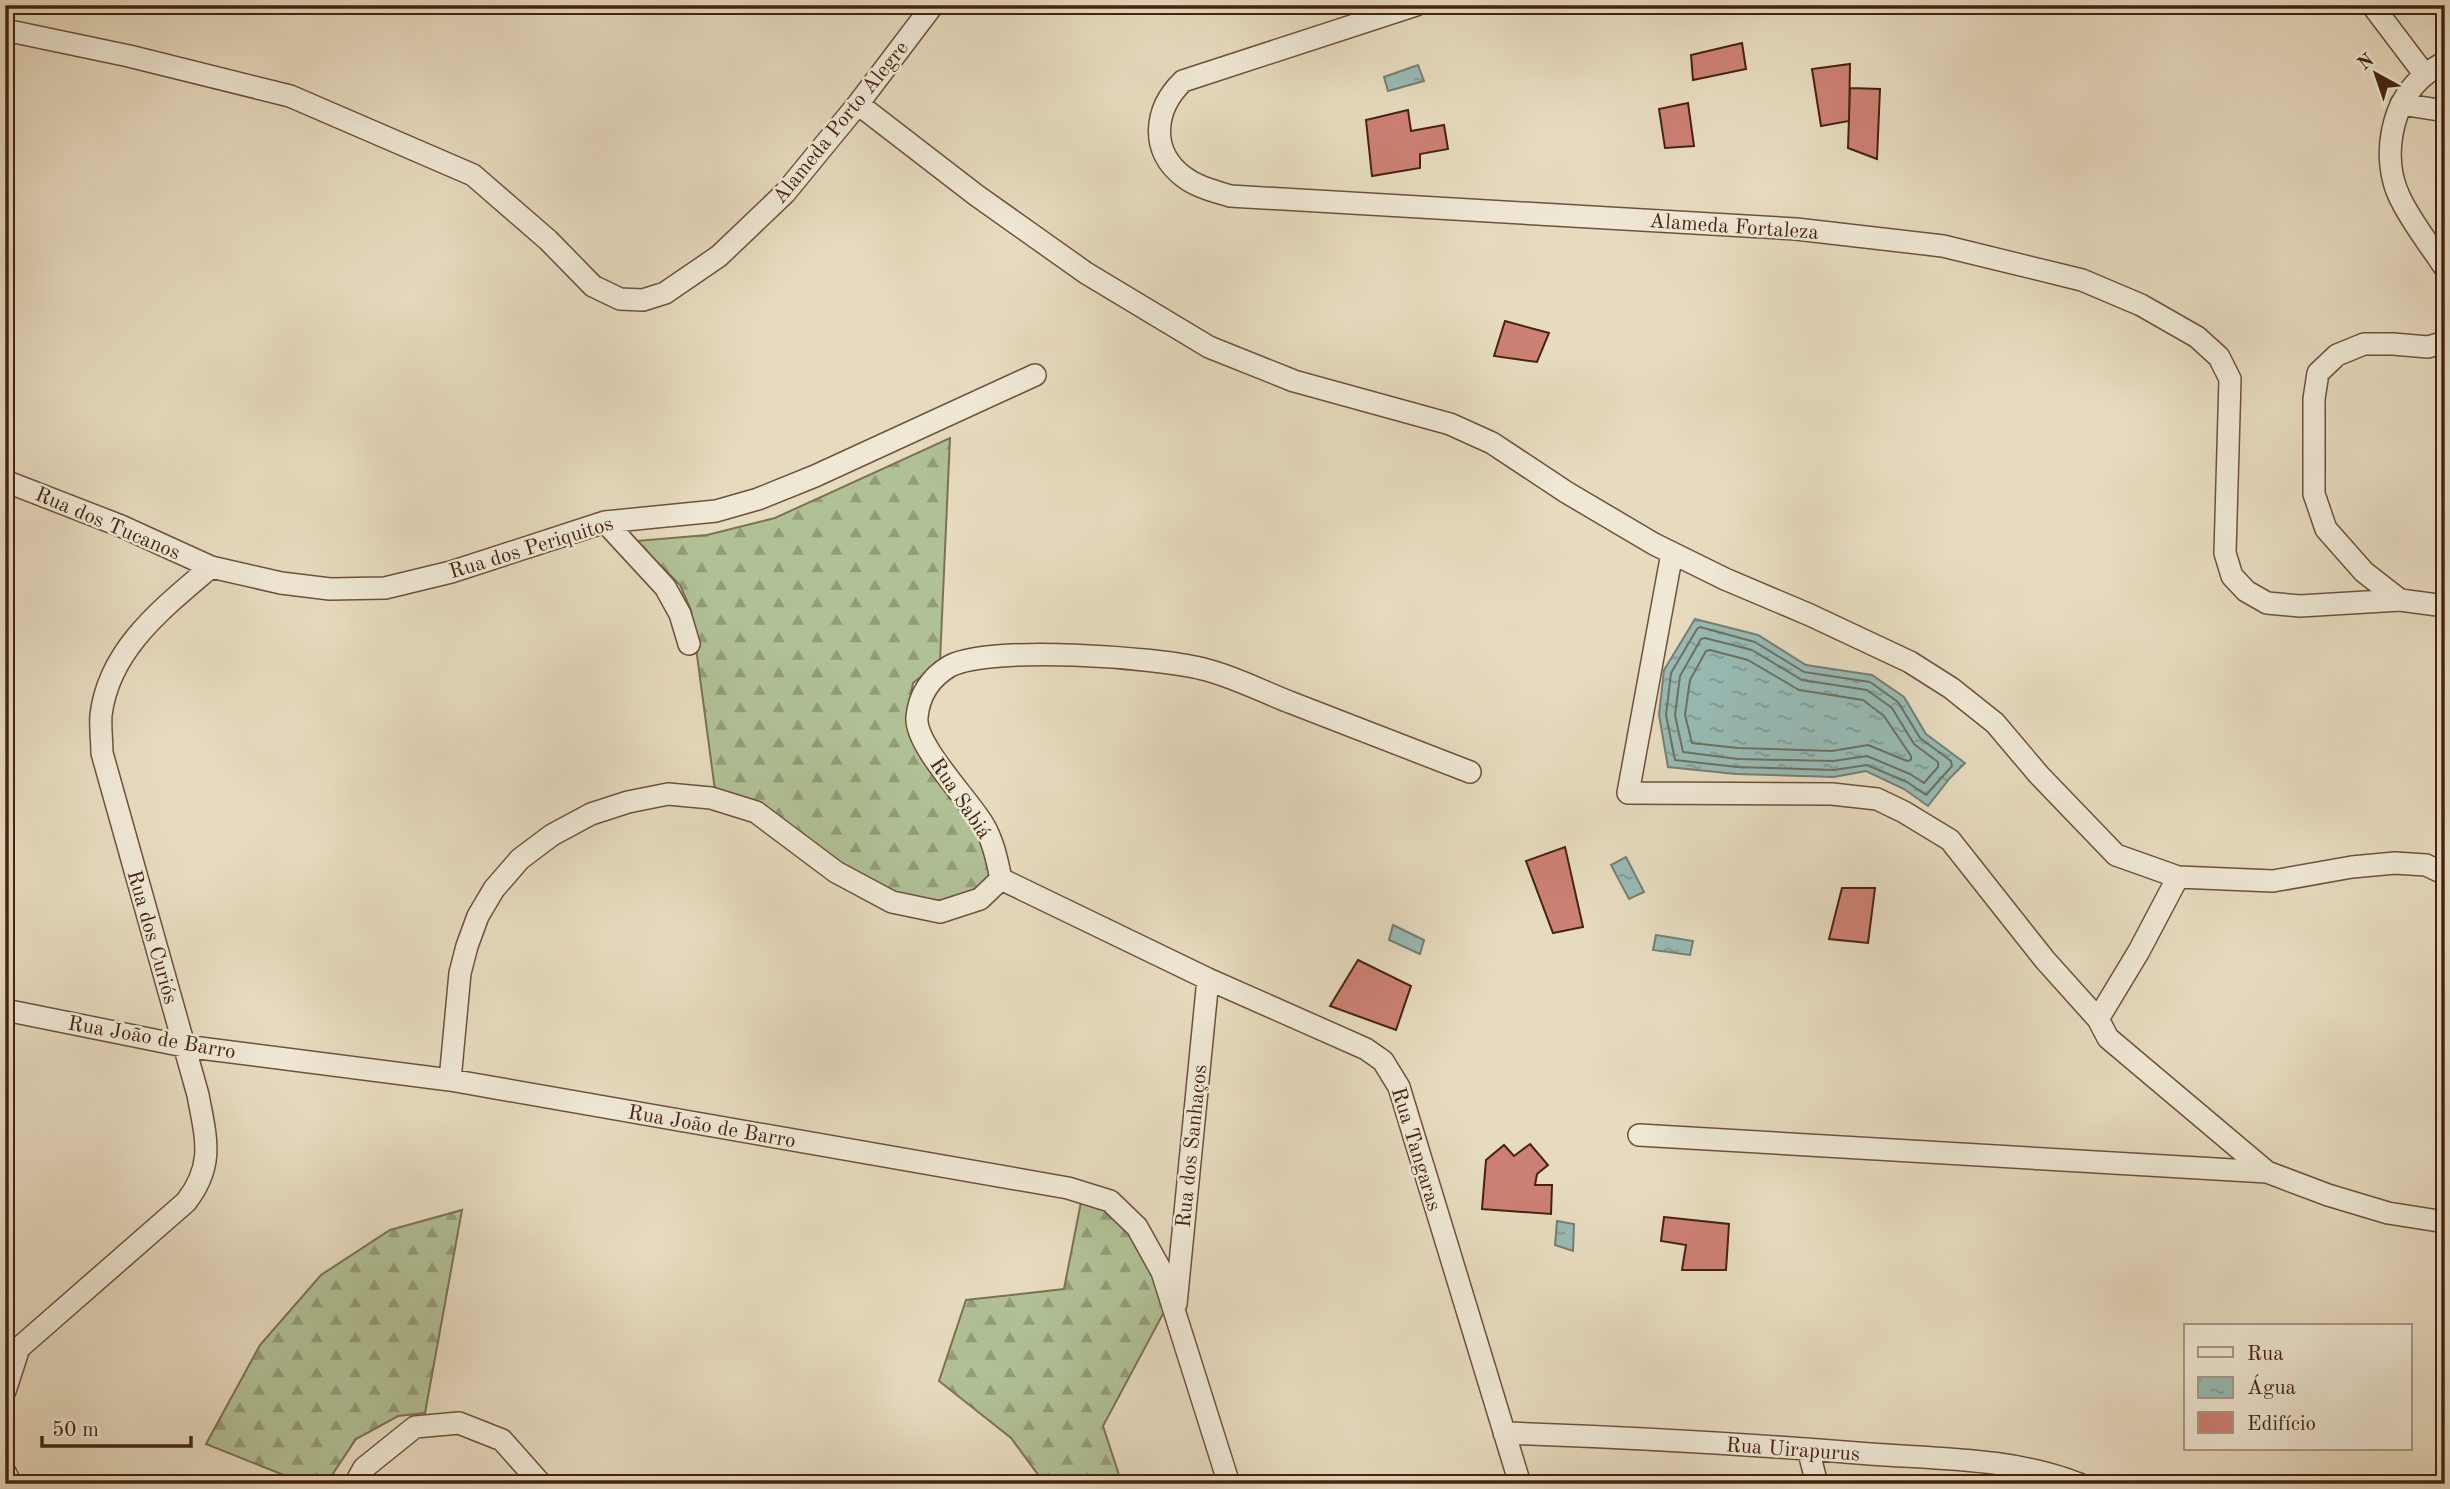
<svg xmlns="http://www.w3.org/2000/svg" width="2450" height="1489" font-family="'Old Standard TT',serif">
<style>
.forest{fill:url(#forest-firs);stroke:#7b7254;stroke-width:2}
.water{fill:url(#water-ripples);stroke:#767e73;stroke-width:2}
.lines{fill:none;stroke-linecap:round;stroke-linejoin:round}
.shore{stroke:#6e6f62;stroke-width:2}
.building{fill:#cd8174;stroke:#452311;stroke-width:2}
.minor-casing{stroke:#6e513c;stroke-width:24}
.minor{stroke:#efe8d5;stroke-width:21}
.labels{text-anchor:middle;stroke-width:5;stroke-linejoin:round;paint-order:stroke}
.street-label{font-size:21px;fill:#452311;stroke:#efe8d5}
</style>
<defs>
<pattern id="forest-firs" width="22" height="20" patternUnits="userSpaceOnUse" patternTransform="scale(1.75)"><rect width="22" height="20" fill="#b1c196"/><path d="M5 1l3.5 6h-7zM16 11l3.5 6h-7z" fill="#929c79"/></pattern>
<pattern id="water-ripples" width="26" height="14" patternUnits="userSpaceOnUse" patternTransform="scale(1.75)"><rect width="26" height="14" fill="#97bbb4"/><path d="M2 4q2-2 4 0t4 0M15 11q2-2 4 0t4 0" fill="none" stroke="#7d9891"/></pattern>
</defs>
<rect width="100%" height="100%" fill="#e7dbbf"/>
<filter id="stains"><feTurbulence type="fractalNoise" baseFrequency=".00286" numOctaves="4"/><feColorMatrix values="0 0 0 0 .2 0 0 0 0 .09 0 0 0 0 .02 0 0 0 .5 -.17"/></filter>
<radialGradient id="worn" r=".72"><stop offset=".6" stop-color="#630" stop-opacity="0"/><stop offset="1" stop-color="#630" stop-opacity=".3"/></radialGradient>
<path class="forest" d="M 950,438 L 940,661 L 913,683 L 907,714 L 978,828 L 988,851 L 991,883 L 939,905 L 894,896 L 716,798 L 691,610 L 680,585 L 636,541 L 707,535 L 775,518 Z
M 1081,1202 C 1089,1204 1100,1205 1107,1209 C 1141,1230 1153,1277 1164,1312 L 1103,1426 L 1122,1484 L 1045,1484 L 1011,1438 L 939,1381 L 966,1300 L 1064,1289 Z
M 462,1210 L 425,1413 L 398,1416 L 356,1439 L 326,1484 L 306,1484 L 206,1444 L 260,1345 L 321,1275 L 390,1230 Z"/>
<path class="water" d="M 1418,65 L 1424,81 L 1388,91 L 1384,77 Z
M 1695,619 L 1758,635 L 1806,665 L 1872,675 L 1904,697 L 1926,734 L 1965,763 L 1950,778 L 1928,806 L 1904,789 L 1866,771 L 1834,777 L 1736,774 L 1668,767 L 1659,715 L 1664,670 Z
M 1626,857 L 1644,892 L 1629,899 L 1611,865 Z
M 1393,925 L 1424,940 L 1420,954 L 1389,940 Z
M 1656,935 L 1693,941 L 1690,955 L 1653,950 Z
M 1557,1221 L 1574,1224 L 1573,1251 L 1555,1245 Z"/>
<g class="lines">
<path class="shore" d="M 1700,627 L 1755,642 L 1804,672 L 1870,682 L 1898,702 L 1920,738 L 1951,761 L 1952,766 L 1926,795 L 1907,782 L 1867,765 L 1834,770 L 1737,767 L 1675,760 L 1666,715 L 1671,673 L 1697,629 Z
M 1705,638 L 1752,650 L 1802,680 L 1867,690 L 1892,708 L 1914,744 L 1938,762 L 1938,767 L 1924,783 L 1910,774 L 1867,756 L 1833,761 L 1738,759 L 1683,752 L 1675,715 L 1680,676 L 1701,639 Z
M 1710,650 L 1748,660 L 1799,690 L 1863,700 L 1884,716 L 1911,756 L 1911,760 L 1907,761 L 1868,745 L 1832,751 L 1738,748 L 1692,743 L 1685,715 L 1690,680 L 1706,651 Z"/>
</g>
<path class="building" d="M 1742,43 L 1746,69 L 1693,80 L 1691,55 Z
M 1850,64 L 1849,121 L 1821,126 L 1812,69 Z
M 1850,88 L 1880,89 L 1877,159 L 1848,148 Z
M 1688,103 L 1694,146 L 1665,148 L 1659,109 Z
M 1408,110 L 1411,131 L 1444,125 L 1448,149 L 1420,154 L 1420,168 L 1372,176 L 1366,120 Z
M 1505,321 L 1549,333 L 1537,362 L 1494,356 Z
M 1565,847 L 1583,927 L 1553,933 L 1526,861 Z
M 1842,888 L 1875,888 L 1868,943 L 1829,939 Z
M 1358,960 L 1411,986 L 1396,1030 L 1330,1006 Z
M 1530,1144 L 1548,1165 L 1537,1174 L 1535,1185 L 1552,1185 L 1551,1214 L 1482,1209 L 1486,1160 L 1504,1145 L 1514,1156 Z
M 1664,1217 L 1729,1224 L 1726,1270 L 1682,1270 L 1686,1245 L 1661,1241 Z"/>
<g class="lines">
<defs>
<path id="minor" d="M 1416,5 L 1183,81 C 1154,109 1149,151 1184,177 C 1197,187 1214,191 1230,196 L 1796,229 L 1943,246 L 2082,280 L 2141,305 L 2197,337 L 2219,357 L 2230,379 L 2225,553 L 2232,576 L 2246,591 L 2267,603 L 2300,606 L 2400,600
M 2372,5 L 2425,75
M 5,30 L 129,56 L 290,96 L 473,175 L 548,240 L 593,286 L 620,299 L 643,300 L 665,293 L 719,256 L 785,193 L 858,104 L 933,5
M 2445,62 C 2439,66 2432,69 2426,74 C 2390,102 2381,159 2400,198 C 2412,223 2430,245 2445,268
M 858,104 L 976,195 L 1086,273 L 1209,347 L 1294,381 L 1450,424 L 1492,443 L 1566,492 L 1654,544 L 1725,579 L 1810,615 L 1910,662 L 1951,688 L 1995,723 L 2039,775 L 2116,855 L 2178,877 L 2273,881 L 2352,867 L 2395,863 L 2426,865 L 2445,874
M 2401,104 L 2445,111
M 2445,342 L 2428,347 L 2393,344 L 2364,344 L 2337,355 L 2318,373 L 2314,399 L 2314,494 L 2326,529 L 2364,572 L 2400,600 L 2445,606
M 5,481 L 121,526 L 211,567 L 281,583 L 330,589 L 385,588 L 451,572 L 605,522 L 716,511 L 758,499 L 815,476 L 1035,375
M 605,522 L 665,587 L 680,614 L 689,644
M 1672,553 L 1628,793 L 1832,794 L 1877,799 L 1904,812 L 1950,840 L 2045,960 L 2098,1019 L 2108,1038 L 2267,1172 L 2328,1195 L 2388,1213 L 2445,1222
M 1001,879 L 1208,979 L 1366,1049 L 1383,1061 L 1399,1087 L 1520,1484
M 5,1010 L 184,1046 L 450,1080 L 1068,1188 L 1110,1201 L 1137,1227 L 1162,1272 L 1229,1484
M 2098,1019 L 2139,951 L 2178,877
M 450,1080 L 460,973 L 467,946 L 478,916 L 494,889 L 520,859 L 552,835 L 591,814 L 628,802 L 668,794 L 711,798 L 756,812 L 836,872 L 892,902 L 940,912 L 980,899 L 1001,879 C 997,860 993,840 983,824 C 968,799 914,744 917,717 C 919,695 931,677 950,666 C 991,645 1156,657 1203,669 C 1233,676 1263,692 1292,703 C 1352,726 1411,749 1470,772
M 1639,1135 L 2267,1172
M 1176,1304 L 1208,979
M 5,1391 L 19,1348 L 186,1202 C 215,1165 206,1138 198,1095 L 102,753 C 102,741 100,727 101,715 C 109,649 163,608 211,567
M 1504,1433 C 1626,1437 1748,1444 1870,1454 C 1939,1459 2014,1458 2079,1484
M 1808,1449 L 1817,1484
M 5,1472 L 11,1484
M 355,1484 L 364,1468 L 415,1427 L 459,1423 L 502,1440 L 541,1484"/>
</defs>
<use href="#minor" class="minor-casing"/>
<use href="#minor" class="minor"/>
</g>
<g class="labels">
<g class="street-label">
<text transform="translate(840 122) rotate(-51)" y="7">Alameda Porto Alegre</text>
<text transform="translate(1734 226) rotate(4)" y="7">Alameda Fortaleza</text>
<text transform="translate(108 523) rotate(23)" y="7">Rua dos Tucanos</text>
<text transform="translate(531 547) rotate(-17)" y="7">Rua dos Periquitos</text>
<text transform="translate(961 798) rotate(56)" y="7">Rua Sabiá</text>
<text transform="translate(153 937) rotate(74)" y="7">Rua dos Curiós</text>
<text transform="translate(152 1037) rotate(10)" y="7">Rua João de Barro</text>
<text transform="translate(712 1126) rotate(10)" y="7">Rua João de Barro</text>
<text transform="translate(1191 1146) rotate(-84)" y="7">Rua dos Sanhaços</text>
<text transform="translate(1417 1149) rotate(73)" y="7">Rua Tangaras</text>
<text transform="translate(1793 1449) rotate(4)" y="7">Rua Uirapurus</text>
</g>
</g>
<rect width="2450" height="1489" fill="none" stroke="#e7dbbf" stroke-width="28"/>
<rect x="7" y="7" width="2436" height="1475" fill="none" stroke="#452311" stroke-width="3.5"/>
<rect x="14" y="14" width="2422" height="1461" fill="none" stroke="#452311" stroke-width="2"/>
<rect x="2184" y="1324" width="228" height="126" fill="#efe8d5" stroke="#ab9987" stroke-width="2"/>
<rect x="2198" y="1347" width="35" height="10" fill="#efe8d5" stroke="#ab9987" stroke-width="2"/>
<text x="2247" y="1360" font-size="21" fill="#452311">Rua</text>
<rect x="2198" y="1377" width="35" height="21" fill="url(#water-ripples)" stroke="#ab9987" stroke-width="2"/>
<text x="2247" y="1394" font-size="21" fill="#452311">Água</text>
<rect x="2198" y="1412" width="35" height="21" fill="#cd8174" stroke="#ab9987" stroke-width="2"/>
<text x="2247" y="1430" font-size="21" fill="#452311">Edifício</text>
<g transform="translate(2376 74) rotate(320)" stroke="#efe8d5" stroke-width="5" paint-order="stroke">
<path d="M0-5L12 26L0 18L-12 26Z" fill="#452311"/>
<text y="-10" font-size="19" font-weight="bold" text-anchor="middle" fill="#452311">N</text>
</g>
<path d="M42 1436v10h149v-10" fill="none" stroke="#452311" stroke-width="3.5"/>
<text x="52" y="1436" font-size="21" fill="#452311" stroke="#efe8d5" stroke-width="5" paint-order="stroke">50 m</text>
<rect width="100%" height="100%" filter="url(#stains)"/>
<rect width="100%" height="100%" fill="url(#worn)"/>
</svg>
